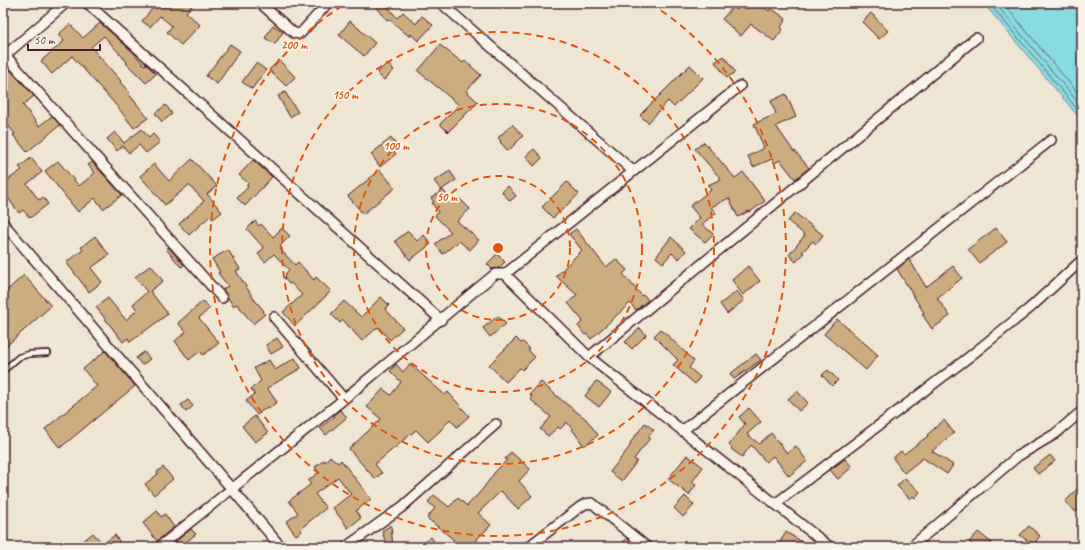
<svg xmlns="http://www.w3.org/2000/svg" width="1085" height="550" viewBox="0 0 1085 550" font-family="Caveat,sans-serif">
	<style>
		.water { fill: #89dae1; stroke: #708f98 }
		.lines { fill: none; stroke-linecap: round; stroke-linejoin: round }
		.shore { stroke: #636a74; stroke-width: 1 }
		.building { fill: #ccad80; stroke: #4a1f2b }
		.service-casing { stroke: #4a1f2b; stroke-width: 8 }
		.minor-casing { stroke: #4a1f2b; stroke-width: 12 }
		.service { stroke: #f7f3e8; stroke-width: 4.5 }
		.minor { stroke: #f7f3e8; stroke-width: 9 }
		.ring { fill: none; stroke: #e0560e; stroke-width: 2; stroke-dasharray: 7 5 }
		.centre { fill: #e0560e; stroke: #f7f3e8; stroke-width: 2 }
		.ring-label { font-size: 12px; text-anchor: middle; font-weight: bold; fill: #e0560e; stroke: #f7f3e8; stroke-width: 4; stroke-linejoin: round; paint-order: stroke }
	</style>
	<rect width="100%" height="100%" fill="#eee5d3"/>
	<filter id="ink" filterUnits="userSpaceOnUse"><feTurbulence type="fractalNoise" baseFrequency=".025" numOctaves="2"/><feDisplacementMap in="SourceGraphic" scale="8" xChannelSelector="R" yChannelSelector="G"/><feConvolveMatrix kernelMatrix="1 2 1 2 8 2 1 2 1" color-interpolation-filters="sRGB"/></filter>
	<g filter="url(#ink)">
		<path class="water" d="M984,3H1082V121L986,6Z"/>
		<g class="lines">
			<path class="shore" d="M989,3L1082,115
				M995,3L1082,107
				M1003,3L1082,98"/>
		</g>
		<path class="building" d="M157,3H195L186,12L200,25L181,45L167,32L172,26L160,16L150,27L142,21Z
			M373,3H385L397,18L403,12L416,24L422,16L433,25L418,41L411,34L410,37L389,19L387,20Z
			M743,3H759L769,11L771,8L786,19L781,27L783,29L774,41L751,24L741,36L722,19L733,7L737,10Z
			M871,13L888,31L879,39L862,22Z
			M350,21L375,43L364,56L339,35Z
			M100,23L133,52L144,65L146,64L156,74L146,83L126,63L127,62L104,36L91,47L121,81L120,82L129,92L128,93L148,118L134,128L115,104L72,56L52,74L41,61L64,41L58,35L70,24L83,38Z
			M273,25L283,32L275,44L265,38Z
			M230,44L240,51L217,84L206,76Z
			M440,45L463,63L465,61L481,75L466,91L478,102L448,132L440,124L459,105L418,71Z
			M724,56L735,72L727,78L715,62Z
			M279,60L295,77L286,86L269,70Z
			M256,63L266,70L252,89L242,82Z
			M387,63L394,70L384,80L377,73Z
			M690,65L703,78L674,107L668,101L648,123L640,115Z
			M7,67L34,96L23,105L39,126L52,116L60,125L27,152L13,135L15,134L3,119V70Z
			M285,92L298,112L290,117L278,96Z
			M786,94L796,117L776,126L794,152L795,151L809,168L795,179L780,160L775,163L772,159L753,167L748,156L764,148L754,124L776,114L771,101Z
			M166,105L172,114L162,122L155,113Z
			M512,124L523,136L508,151L500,142L501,141L498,138Z
			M142,129L149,138L153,134L160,142L146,153L139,145L129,153L123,146L117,151L107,139L115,132L124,143Z
			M391,138L397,146L392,149L396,154L380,167L371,154Z
			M704,142L735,178L743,172L765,201L750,212L749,211L738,217L729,198L711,207L716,213L702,224L713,234L705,242L689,229L700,218L690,206L711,190L708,185L721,179L695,149Z
			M534,149L542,158L534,166L526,156Z
			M31,158L42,172L27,184L39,200L43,197L48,204L30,218L23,210L19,213L3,191V171L9,179L22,170L19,167Z
			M192,159L217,186L207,194L222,212L213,219L210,216L189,235L179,224L204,201L189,185L165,205L140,176L154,164L169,181Z
			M253,160L272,177L245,206L237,198L248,187L246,185L248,183L239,175Z
			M58,161L79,186L95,173L88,165L92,162L122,195L103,209L95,198L78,212L45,171Z
			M380,170L395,188L363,214L348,196Z
			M450,171L456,180L441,190L434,181Z
			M567,182L579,194L553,218L542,207Z
			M508,186L516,196L510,201L502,192Z
			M443,190L453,204L459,198L470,209L457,221L479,240L470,250L459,241L443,254L435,244L451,232L435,216L438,212L432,203L434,202L431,198Z
			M795,213L823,235L816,244L813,241L802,252L804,253L796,262L789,255L805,235L788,221Z
			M255,221L259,226L261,224L273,237L282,228L290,236L280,246L282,248L280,249L295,265L298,262L314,280L316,277L331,291L295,326L283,312L302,295L291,283L289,284L284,278L286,275L285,274L289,270L274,254L265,262L258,254L264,248L247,229Z
			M996,228L1007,242L979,263L968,249Z
			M576,229L606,267L616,259L627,270L623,274L642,296L644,295L648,300L636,310L630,303L591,339L587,334L585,335L578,326L583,321L568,303L577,295L556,276L582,250L569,234Z
			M408,231L417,241L424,235L431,244L410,260L395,241Z
			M95,236L109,255L91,268L102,282L89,292L66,262L83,250L81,247Z
			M671,237L686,251L679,259L672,253L663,263L656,257Z
			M168,247L184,265L181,267L166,249Z
			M228,250L240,269L236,271L254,299L264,311L263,312L265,314L253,324L237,304L233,306L223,289L228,286L218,273L220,272L212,259Z
			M497,254L505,262L499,268L492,269L487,264Z
			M909,259L926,287L953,266L962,278L937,298L950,316L932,329L922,314L924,313L897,269Z
			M151,265L163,281L150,291L168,314L130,342L128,338L123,342L96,307L108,298L126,320L137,310L133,304L147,292L135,277Z
			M748,266L760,281L743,295L732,280Z
			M24,275L51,306L3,349V294Z
			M737,291L744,300L727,314L720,304Z
			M381,297L389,305L385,309L403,328L390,340L378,327L362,341L343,320L340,323L331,314L344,301L361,317Z
			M203,301L210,308L199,318L219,343L203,355L200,351L189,360L175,341L186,332L178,323Z
			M498,316L506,324L490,337L483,328Z
			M837,319L878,355L866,370L824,334Z
			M640,328L646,335L632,349L625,342Z
			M661,329L694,361L689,368L700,377L695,384L673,365L678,360L654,336Z
			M277,338L283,347L271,354L266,345Z
			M516,338L521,343L523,342L530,349L528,350L535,357L522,370L520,368L506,382L489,365Z
			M105,351L135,386L60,448L45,429L97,386L83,369Z
			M144,352L150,359L142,365L136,358Z
			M756,354L761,360L734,379L730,374Z
			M295,358L301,368L267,388L277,402L269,408L267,407L257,415L246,401L255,394L251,389L261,381L254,368L269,360L275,370Z
			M396,364L403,372L410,364L445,395L448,392L469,416L457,427L450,419L440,431L428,442L416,430L375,464L382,473L375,479L349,449L381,419L367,407L383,389L391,395L401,382L390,371Z
			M828,370L838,380L832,386L822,375Z
			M596,381L611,392L599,407L585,396Z
			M541,382L565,403L586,419L598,435L584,446L567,422L560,429L558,427L548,436L540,429L551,417L530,399L532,396L530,394Z
			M797,391L808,403L799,411L788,399Z
			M188,400L193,406L186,412L181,405Z
			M749,408L761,422L747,434L759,444L771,433L787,453L796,446L807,461L789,476L773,456L766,462L751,445L742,457L731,449L732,448L729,445L745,424L739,417Z
			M340,410L347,417L326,435L320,428L335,416L333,415Z
			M255,416L268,433L255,442L242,426Z
			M944,420L954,433L932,451L953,465L947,474L923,458L904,473L893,458L901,451L904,454L928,436L927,435Z
			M645,423L654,430L648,437L650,438L634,459L637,461L622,481L610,472L628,449L631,444L630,443Z
			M511,452L530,469L519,481L532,496L518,509L501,491L478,513L491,525L469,547H446L454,540L427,518L435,508L428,502L434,495L449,507L458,498L467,506L482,490L495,472L507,460L505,459Z
			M687,455L703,467L692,482L696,485L689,495L668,479Z
			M1050,455L1055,461L1038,474L1033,468Z
			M330,456L338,463L341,460L371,499L356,511L361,518L348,528L333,508L351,494L338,477L315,494L326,508L305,525L301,529L302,531L296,535L286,522L298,513L289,501L311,484L308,481L319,472L315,467L324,460L325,462Z
			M845,459L852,467L838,479L830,470Z
			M163,467L173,479L154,495L145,484L158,474L157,472Z
			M905,478L920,492L915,498L913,496L910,499L897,486Z
			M1078,488L1082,492V505L1076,512L1065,502Z
			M685,496L694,505L683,517L674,508Z
			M157,511L161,517L165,514L174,527L157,541L143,523Z
			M391,525L393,547H387L382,531Z
			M1029,526L1040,536L1034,544L1031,542L1030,543L1020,535Z
			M191,529L196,534L180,547H169Z
			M786,532L810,547H777Z
			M978,532L992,543L988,547H976L969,542Z
			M93,533L103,544L115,535L123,547H76Z
			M431,537L438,547H417Z
			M627,538L637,547H619Z"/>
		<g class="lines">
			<defs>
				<path id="service" d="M3,371L19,357L30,354L48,353"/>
				<path id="minor" d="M87,3L441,320
					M260,3L294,33L300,34L328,3
					M441,3L633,171
					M5,55L222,298
					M3,57L66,3
					M3,223L231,488L281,547
					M505,274L740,86
					M274,317L344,399
					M589,357L976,38
					M682,431L1051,140
					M775,504L969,357L1030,308L1082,260
					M159,547L344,399L495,274H505L589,357L830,547
					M346,547L402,507L496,424
					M528,547L580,507L585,504L592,503L647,547
					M911,547L1018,456L1055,434L1082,411"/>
			</defs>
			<use href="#service" class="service-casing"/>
			<use href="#minor" class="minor-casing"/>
			<use href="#service" class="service"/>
			<use href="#minor" class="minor"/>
		</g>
	</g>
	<g class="ring">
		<circle cx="498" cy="248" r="72"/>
		<circle cx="498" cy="248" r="144"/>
		<circle cx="498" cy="248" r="216"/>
		<path d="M651 4A288 288 0 1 1 345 4"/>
	</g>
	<circle cx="498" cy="248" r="6" class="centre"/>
	<g class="ring-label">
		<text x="294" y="49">200 m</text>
		<text x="345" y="99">150 m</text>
		<text x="396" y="150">100 m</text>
		<text x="447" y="201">50 m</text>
	</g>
	<rect width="1085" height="550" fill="none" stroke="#f7f3e8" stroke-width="16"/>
	<rect x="8" y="8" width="1069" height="534" fill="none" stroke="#4a1f2b" stroke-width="1.5" filter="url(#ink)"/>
	<path d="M28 44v6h72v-6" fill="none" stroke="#4a1f2b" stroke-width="2"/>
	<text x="34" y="44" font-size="12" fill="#4a1f2b" stroke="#f7f3e8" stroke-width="3" paint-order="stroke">50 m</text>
</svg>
